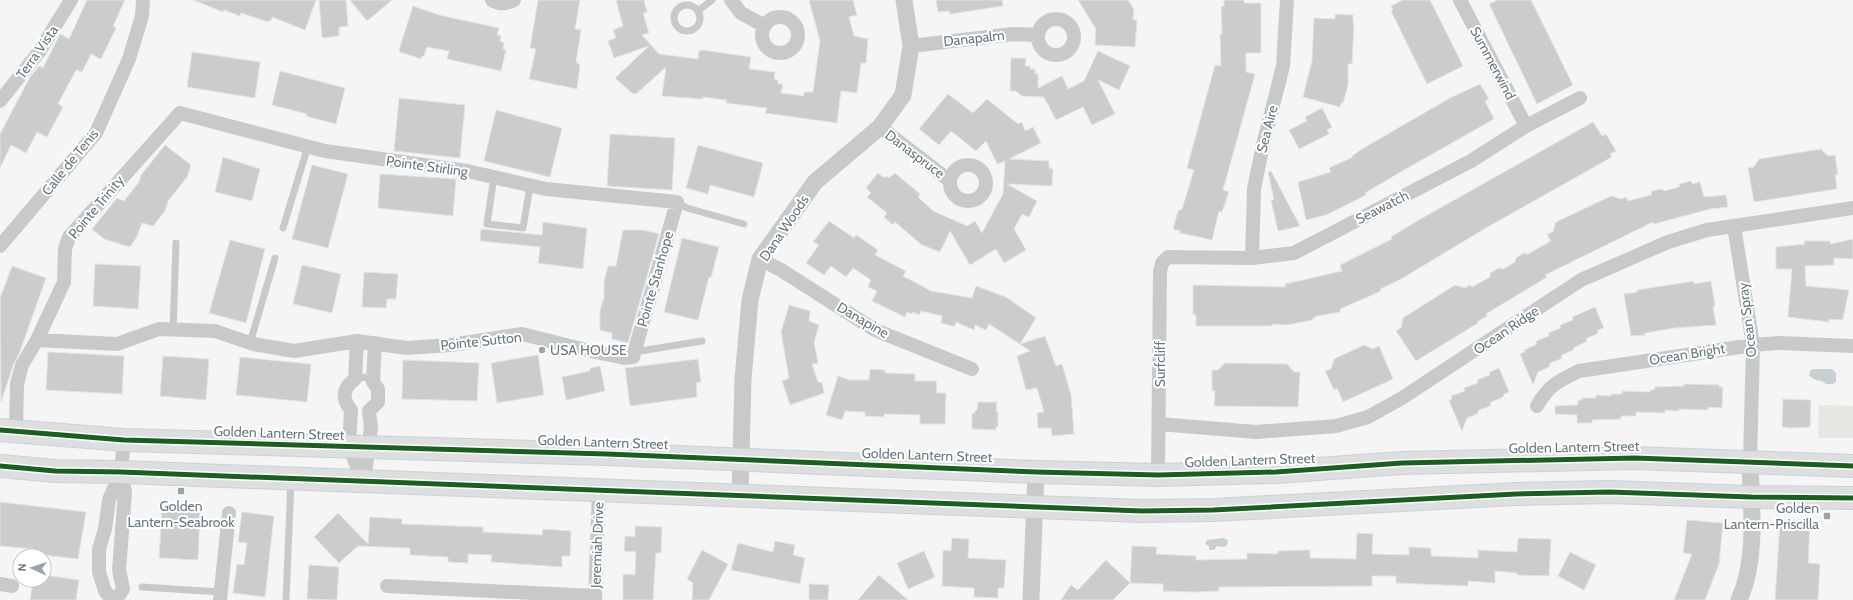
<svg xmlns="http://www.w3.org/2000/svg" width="1853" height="600" viewBox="0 0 1853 600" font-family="Cabin,sans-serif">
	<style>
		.green { fill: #e4e7e2 }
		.water { fill: #c8d1d2 }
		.building { fill: #cbcccd; stroke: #e4e4e4 }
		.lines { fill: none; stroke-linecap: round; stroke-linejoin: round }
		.primary-casing { stroke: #d0d1d2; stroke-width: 24 }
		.service { stroke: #c8caca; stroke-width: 7 }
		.minor { stroke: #c8caca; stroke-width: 14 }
		.tertiary { stroke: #c8caca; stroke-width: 17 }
		.primary { stroke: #dddedf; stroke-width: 22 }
		.cycleway-casing { stroke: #fff; stroke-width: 8 }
		.cycleway { stroke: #1b5e20; stroke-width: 5 }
		.poi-dot { fill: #9aa4aa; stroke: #fff; stroke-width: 1.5 }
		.labels { text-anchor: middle; stroke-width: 4; stroke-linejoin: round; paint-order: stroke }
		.street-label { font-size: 14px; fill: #697981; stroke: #fff }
		.poi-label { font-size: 14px; fill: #697981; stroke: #fff; text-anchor: start }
	</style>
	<rect width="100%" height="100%" fill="#f5f5f5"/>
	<path class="green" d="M1819,405L1853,406V438H1818Z"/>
	<path class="water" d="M1813,369H1832L1836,373V382L1833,384H1826L1822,381L1816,380L1809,376L1810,371Z
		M1223,538L1228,540L1227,545L1224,547L1217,546L1214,550H1209V546L1205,544L1207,540Z"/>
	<path class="building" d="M87,0H125L113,26L116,28L101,59L91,54L82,72L76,70L58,104L63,107L47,137L37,132L26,153L11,145L0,168V134L30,77L39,66L43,68L60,34L69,39Z
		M193,0H316L305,30L272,17L271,21L269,20L268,22L241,13L240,16L224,10L223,12Z
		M319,0H346L348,26L339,27V36L322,38Z
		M350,0H392L367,21Z
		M538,0H580L575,29L581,30L576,62L580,65L577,89L529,79L536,49L530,48Z
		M616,0H644L647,12L643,13L649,33L642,35L659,54L698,59L699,51L702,50L751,57L749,69L775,72L774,79L778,80V84H783L781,93L804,96V92H813L820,41L809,0H853L857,15L849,17L854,36L868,39L866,63H861L857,93L841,91L837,123L765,113L767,108L726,103L727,100L703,97V99L662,96L666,67L636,94L634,93L633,94L615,78L649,46L614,58L608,41L616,38L613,30L623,26Z
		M936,0H1002L1003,6L950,14L949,11L938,12Z
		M1078,0H1128L1134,9L1133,20H1137L1135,47L1095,45L1096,29Z
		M1224,0H1244V3H1261V53H1246V72L1255,74L1223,190L1229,192L1222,212L1219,211L1212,240L1180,233L1181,231L1173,229L1178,211L1182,209L1194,170L1187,168L1215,65L1221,66L1220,34H1222V31L1221,6H1224Z
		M1403,0H1430L1463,66L1427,84L1391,11L1393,10L1391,6Z
		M1498,0H1531L1573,85L1537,104L1489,4Z
		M413,6L439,15L499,28L497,35L501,36L500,41L504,43L503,49L506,50L501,71L447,59L449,51L427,47L424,56H422L421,59L400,52L399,50Z
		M1335,14L1353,15V23H1354L1352,64H1348V85L1343,103H1341L1340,107L1303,97L1312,61L1314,18L1335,19Z
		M1098,51L1130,66L1119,90L1098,80L1115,114L1092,125L1083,107L1056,120L1044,97L1022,96L1016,91H1010L1011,58H1026L1025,66H1030V69H1035V74H1038V88L1062,76L1068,89L1084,81Z
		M192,52L260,62L255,98L187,87Z
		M280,71L345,88L336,124L306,116L307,114L272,105Z
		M1480,84L1489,99L1485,101L1494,119L1397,174L1365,193L1366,195L1326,215L1306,220L1298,182L1331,172L1329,168L1353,157L1352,156L1362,149L1450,98Z
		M948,94L973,113L987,99L1018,124L1022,122L1025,131L1033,127L1041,143L1009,159L1049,161V168L1053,169L1052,186L1007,184L1037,201L1029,217L1022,214L1014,229L1026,250L1004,263L996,249L970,265L950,231L940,252L922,245L895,222L893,225L884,217L887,213L867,197L871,193L866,188L878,173L884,178L886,176L889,178L895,173L920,194L918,197L933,211L967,226L975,221L982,233L1003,194L1005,161L997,164L986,141L976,151L951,131L939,145L919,129Z
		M399,98L465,105L460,158L394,151Z
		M1322,108L1332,127L1327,130L1329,134L1299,149L1289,130L1307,121L1305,117Z
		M496,110L562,128L550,177L484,161Z
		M1593,122L1602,136L1606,134L1616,151L1610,154L1612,157L1484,229L1401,279L1380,289L1381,291L1340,309V312L1317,316L1313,318V320L1286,325L1272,324V326H1196V315H1193V285L1286,287L1285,284L1342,271L1340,265L1392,239L1391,237L1417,221Z
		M610,134L675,138L672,190L607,186Z
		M165,145L191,165L187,177L168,201L165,211L153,226L142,223L136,238L130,247L104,239L92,229L117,198L124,201L139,182L141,175Z
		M698,145L763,163L754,197L710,185L708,194L686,188Z
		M1821,149L1828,156L1835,155L1838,174L1835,175L1837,189L1754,202L1748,168L1754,167L1759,159Z
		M223,157L260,169L252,201L215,192Z
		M312,165L348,174L328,248L292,239Z
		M1271,171L1300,226L1278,231L1271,200H1274L1268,172Z
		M380,174L456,179L453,216L378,208Z
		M1690,181L1693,184L1700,182L1704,197L1726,195L1728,207L1710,209L1654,224L1653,222L1545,275L1547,277L1486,314L1487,316L1477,322L1478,323L1416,361L1396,331L1401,328L1403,318L1455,285L1465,288L1470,285L1472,287L1490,277V273L1499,268L1503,269L1515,262L1516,258L1524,253L1528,254L1551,241L1547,234L1553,232L1556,222L1611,196L1621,199L1626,197L1628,201L1651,195L1652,191L1662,189L1665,191L1679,187L1680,184Z
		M829,221L854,238L856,235L878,250L875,255L906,271L903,276L931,291L972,298L976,286L1006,297L1036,318L1020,344L989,324L986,330L975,325L974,330L956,322L955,326H953L941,323L942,316L921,311L919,315L913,312L911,314L907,312L905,317L872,301L877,291L868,287L871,280L853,268L846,277L831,266L824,275L806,263L819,245L813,242Z
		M543,222L587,228L583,269L538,263L540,247L480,241L481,229L542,235Z
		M623,230H643L659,234L628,343L612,339V333L600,330V310L604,298V282L608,266H616Z
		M682,238L719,247L711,278L709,277L698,320L664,312Z
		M1853,239V259L1834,258V265L1805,266L1806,286L1849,290L1843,319L1841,320L1829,319V322L1788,317L1792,269H1776V247L1805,244L1804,241H1830L1831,244Z
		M230,240L265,249L246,323L209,313Z
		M95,264L141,266L138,309L93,306Z
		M302,265L341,274L332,313L293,304Z
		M12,266L46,278L19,354L14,363L1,402L0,298Z
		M364,272L398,274L396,299H387L386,308L362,307Z
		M1694,281V284L1711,281L1715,306H1713L1716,325L1674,328L1645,333V335L1631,336L1624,294L1637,292V290Z
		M789,305L810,311L809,321L819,325L814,342L818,363L812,364L818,382L822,383L824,393L790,405L782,381L789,378L781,332Z
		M1595,307L1604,328L1598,330L1597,334L1587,338L1586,342L1575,347L1573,350L1562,355L1561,359L1550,363L1549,367L1538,372L1533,385L1520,354L1525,352L1524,350L1537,344L1536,341L1549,336L1548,333L1561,328L1560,325L1573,320L1572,317Z
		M1045,336L1056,366L1062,364L1071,395L1074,434L1052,436L1051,428H1038L1037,413L1044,412L1037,388L1026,390L1022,375L1017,356L1030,351L1020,344Z
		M1364,345L1373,349L1379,346L1393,379L1343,402L1337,388L1334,390L1325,371L1331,369L1334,359Z
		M48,352L124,356L122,394L46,390Z
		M538,355L544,395L497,403L491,363Z
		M163,356L209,359L206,400L160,396Z
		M240,357L311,364L307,402L236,395Z
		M698,359L701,382L696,383L697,397L630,406L625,368Z
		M403,360L479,363L477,401L402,399Z
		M1225,363L1287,364L1294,372H1300L1298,407L1214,406L1215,391H1212V370H1218Z
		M600,366L605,391L566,400L562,377L590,371V368Z
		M1499,368L1509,392L1504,394L1503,397L1491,402L1490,406L1479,410L1477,414L1467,418L1462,431L1449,401L1452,399L1451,396L1465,391L1464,388L1478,383L1477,380L1490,375L1489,372Z
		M870,369L885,370V373L915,374V381H936L937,393H946L945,424H920V415L884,414V417L865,416V412L845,411L842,420L826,415L838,376L850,380H869Z
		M1684,384L1719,385V387H1723L1722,408L1708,407V410L1679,409V411L1665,410V413L1636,412V416H1621V419L1592,420V423H1577V415L1555,414V406L1578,405V400H1582V398H1596V395L1611,396V394H1622V391L1650,392V390H1654L1655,387L1684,386Z
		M1783,399L1811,400L1810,427L1791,428L1782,427Z
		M978,402H997L996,412H998V427H996V430L972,429V413H975V410H977Z
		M0,502L86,512L78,559L34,554V549L0,546Z
		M162,510L200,512L198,560L159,558Z
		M242,512L274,516L265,597L233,593L237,564L244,565L247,543L238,542Z
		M338,513L368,544L370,517L402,519V524L483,527V532L542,535L543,529L571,531L570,556H562V567L491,562L492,555L468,554V563L448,562V557L410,555V548L358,546L339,563L314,537Z
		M1687,520L1723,523L1719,564L1705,600H1674L1692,554L1683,553Z
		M1780,522L1810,524L1808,563L1820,564L1818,600H1775Z
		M635,526L662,527L661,553H656L653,600H623V574L635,575L636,552L624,551L625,536L635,537Z
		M1357,533L1373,534L1372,554L1409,555V547L1431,548V556L1478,558V550L1517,552L1518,538L1551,539L1549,576L1517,575V573L1495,571V583L1468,581V586L1396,583V576H1372V586L1219,587V591L1195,592L1163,591V584L1130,583L1132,546L1157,547L1156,554L1196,556V560L1247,559V553L1278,554V551L1310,550V558L1356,559Z
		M952,538L969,539L968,558L1006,560L1004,588H998V598L974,597V588L942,586L943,550L951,551Z
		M775,541L795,545L793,555L805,558L800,584L731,570L738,543L773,552Z
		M702,550L728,564L709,600H692L693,583L687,579Z
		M924,551L935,577L908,589L897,563Z
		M1570,552L1596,565L1584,590L1558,576Z
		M1106,560L1130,583L1113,600H1061L1071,585L1078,590Z
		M309,565L339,567L337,600L307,599Z
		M44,575L79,580L76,600H30L33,580H44Z
		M879,575L908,600H858Z
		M809,584L829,585L828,600H809Z"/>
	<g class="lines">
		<defs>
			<path id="primary" d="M0,430L124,440L607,454L1036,472L1158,475L1276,472L1402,463L1635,458L1853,466
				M0,466L55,471L121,472L1142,511L1213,510L1516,494L1610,492L1751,497L1853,498"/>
		</defs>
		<use href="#primary" class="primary-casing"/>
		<path class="service" d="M674 18a13 13 0 1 1 26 0a13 13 0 1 1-26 0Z
			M698,11L712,0
			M494,177L487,224L523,228L530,186
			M677,202L687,208L744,224
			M283,228L308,146
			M173,330L176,243
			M250,343L275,258
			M634,352L702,341
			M355,379L364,377L373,382
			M142,587L221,592
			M286,600L291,481"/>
		<path class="minor" d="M492,0C500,5 506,4 514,0
			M731,0L741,13L765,26
			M1460,0L1526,126
			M762 35a18 18 0 1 1 36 0a18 18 0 1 1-36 0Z
			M1038 37a18 18 0 1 1 36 0a18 18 0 1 1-36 0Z
			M911,46L1013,34L1038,35
			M0,101L39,52L71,0
			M880,127L950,181
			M950 183a18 18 0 1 1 36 0a18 18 0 1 1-36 0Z
			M1734,226L1753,345L1750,462
			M0,246L96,133L129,59L142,16L143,0
			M1252,258L1254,189L1263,145L1283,66L1287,0
			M760,259L781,270L875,330L972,369
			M357,341L355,379C343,388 341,398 351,410L349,448L364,482
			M1537,406C1548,386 1558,381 1579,371L1753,345L1779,343L1853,346
			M1159,424L1256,432L1336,426L1368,417L1402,398L1581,280L1668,242L1707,230L1853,208
			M16,432L17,384L22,365L37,340L64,282L65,249L69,237L180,113L325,151L467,171L546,189L677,202L633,357L624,358L582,349L522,334L451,345L407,348L357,341L294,351L253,344L215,331L159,329L117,344L37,340
			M1158,475L1160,272L1162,263L1168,257L1252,258L1294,253L1471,161L1526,126L1580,98
			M364,482L371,427L369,411L378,402V389L373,382L375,343
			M0,584L12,586
			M387,586L595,596
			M113,600L105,591L99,572V549L105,529L109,500L121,472L124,440
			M116,600L123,589L119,570L125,492L121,472
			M220,600L229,513
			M595,600L599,490"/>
		<path class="tertiary" d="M740,495L743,379L750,300L760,259L815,182L880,127L903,95L911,46L904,0
			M1031,600L1036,472
			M1739,600C1758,558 1751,507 1750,462"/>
		<use href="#primary" class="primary"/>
		<defs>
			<path id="cycleway" d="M0,430L124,440L607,454L1036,472L1158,475L1276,472L1402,463L1635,458L1853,466
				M0,466L55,471L121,472L1142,511L1213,510L1516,494L1610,492L1751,497L1853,498"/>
		</defs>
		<use href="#cycleway" class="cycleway-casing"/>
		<use href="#cycleway" class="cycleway"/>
	</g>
	<g class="poi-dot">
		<circle cx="542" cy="350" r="4"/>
		<rect x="177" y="487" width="8" height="8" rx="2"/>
		<rect x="1823" y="512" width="8" height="8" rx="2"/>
	</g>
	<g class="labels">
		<g class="street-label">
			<text transform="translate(974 38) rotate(-6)" y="5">Danapalm</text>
			<text transform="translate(37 52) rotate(-55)" y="5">Terra Vista</text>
			<text transform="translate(1493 63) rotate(62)" y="5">Summerwind</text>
			<text transform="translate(1267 129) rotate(-76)" y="5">Sea Aire</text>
			<text transform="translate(915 154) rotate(37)" y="5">Danaspruce</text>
			<text transform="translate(70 162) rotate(-51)" y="5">Calle de Tenis</text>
			<text transform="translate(427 166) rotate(8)" y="5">Pointe Stirling</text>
			<text transform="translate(96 207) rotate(-50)" y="5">Pointe Trinity</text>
			<text transform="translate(1382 207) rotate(-27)" y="5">Seawatch</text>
			<text transform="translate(784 228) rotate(-56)" y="5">Dana Woods</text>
			<text transform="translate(655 279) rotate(-74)" y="5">Pointe Stanhope</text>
			<text transform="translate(863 320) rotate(30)" y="5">Danapine</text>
			<text transform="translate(1747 320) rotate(-97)" y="5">Ocean Spray</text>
			<text transform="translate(1506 330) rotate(-34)" y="5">Ocean Ridge</text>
			<text transform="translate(481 341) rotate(-6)" y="5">Pointe Sutton</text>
			<text transform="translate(1687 354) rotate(-9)" y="5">Ocean Bright</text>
			<text transform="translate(1160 364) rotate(-90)" y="5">Surfcliff</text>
			<text transform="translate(279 433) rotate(2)" y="5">Golden Lantern Street</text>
			<text transform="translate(603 442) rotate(2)" y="5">Golden Lantern Street</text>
			<text transform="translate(1574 447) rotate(-1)" y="5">Golden Lantern Street</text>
			<text transform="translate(927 455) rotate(2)" y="5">Golden Lantern Street</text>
			<text transform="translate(1250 460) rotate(-2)" y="5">Golden Lantern Street</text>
			<text transform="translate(597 545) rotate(-88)" y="5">Jeremiah Drive</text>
		</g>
		<g class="poi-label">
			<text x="550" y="355">USA HOUSE</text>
			<text x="181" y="511" text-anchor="middle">Golden<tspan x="181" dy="16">Lantern-Seabrook</tspan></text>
			<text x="1819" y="513" text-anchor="end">Golden<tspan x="1819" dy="16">Lantern-Priscilla</tspan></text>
		</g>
	</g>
	<g transform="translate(32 568) rotate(273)"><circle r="19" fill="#ffffff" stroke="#c3c9cd"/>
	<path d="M0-3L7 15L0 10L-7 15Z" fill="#9aa4aa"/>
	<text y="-6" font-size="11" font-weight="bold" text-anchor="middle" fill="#697981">N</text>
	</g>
</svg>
